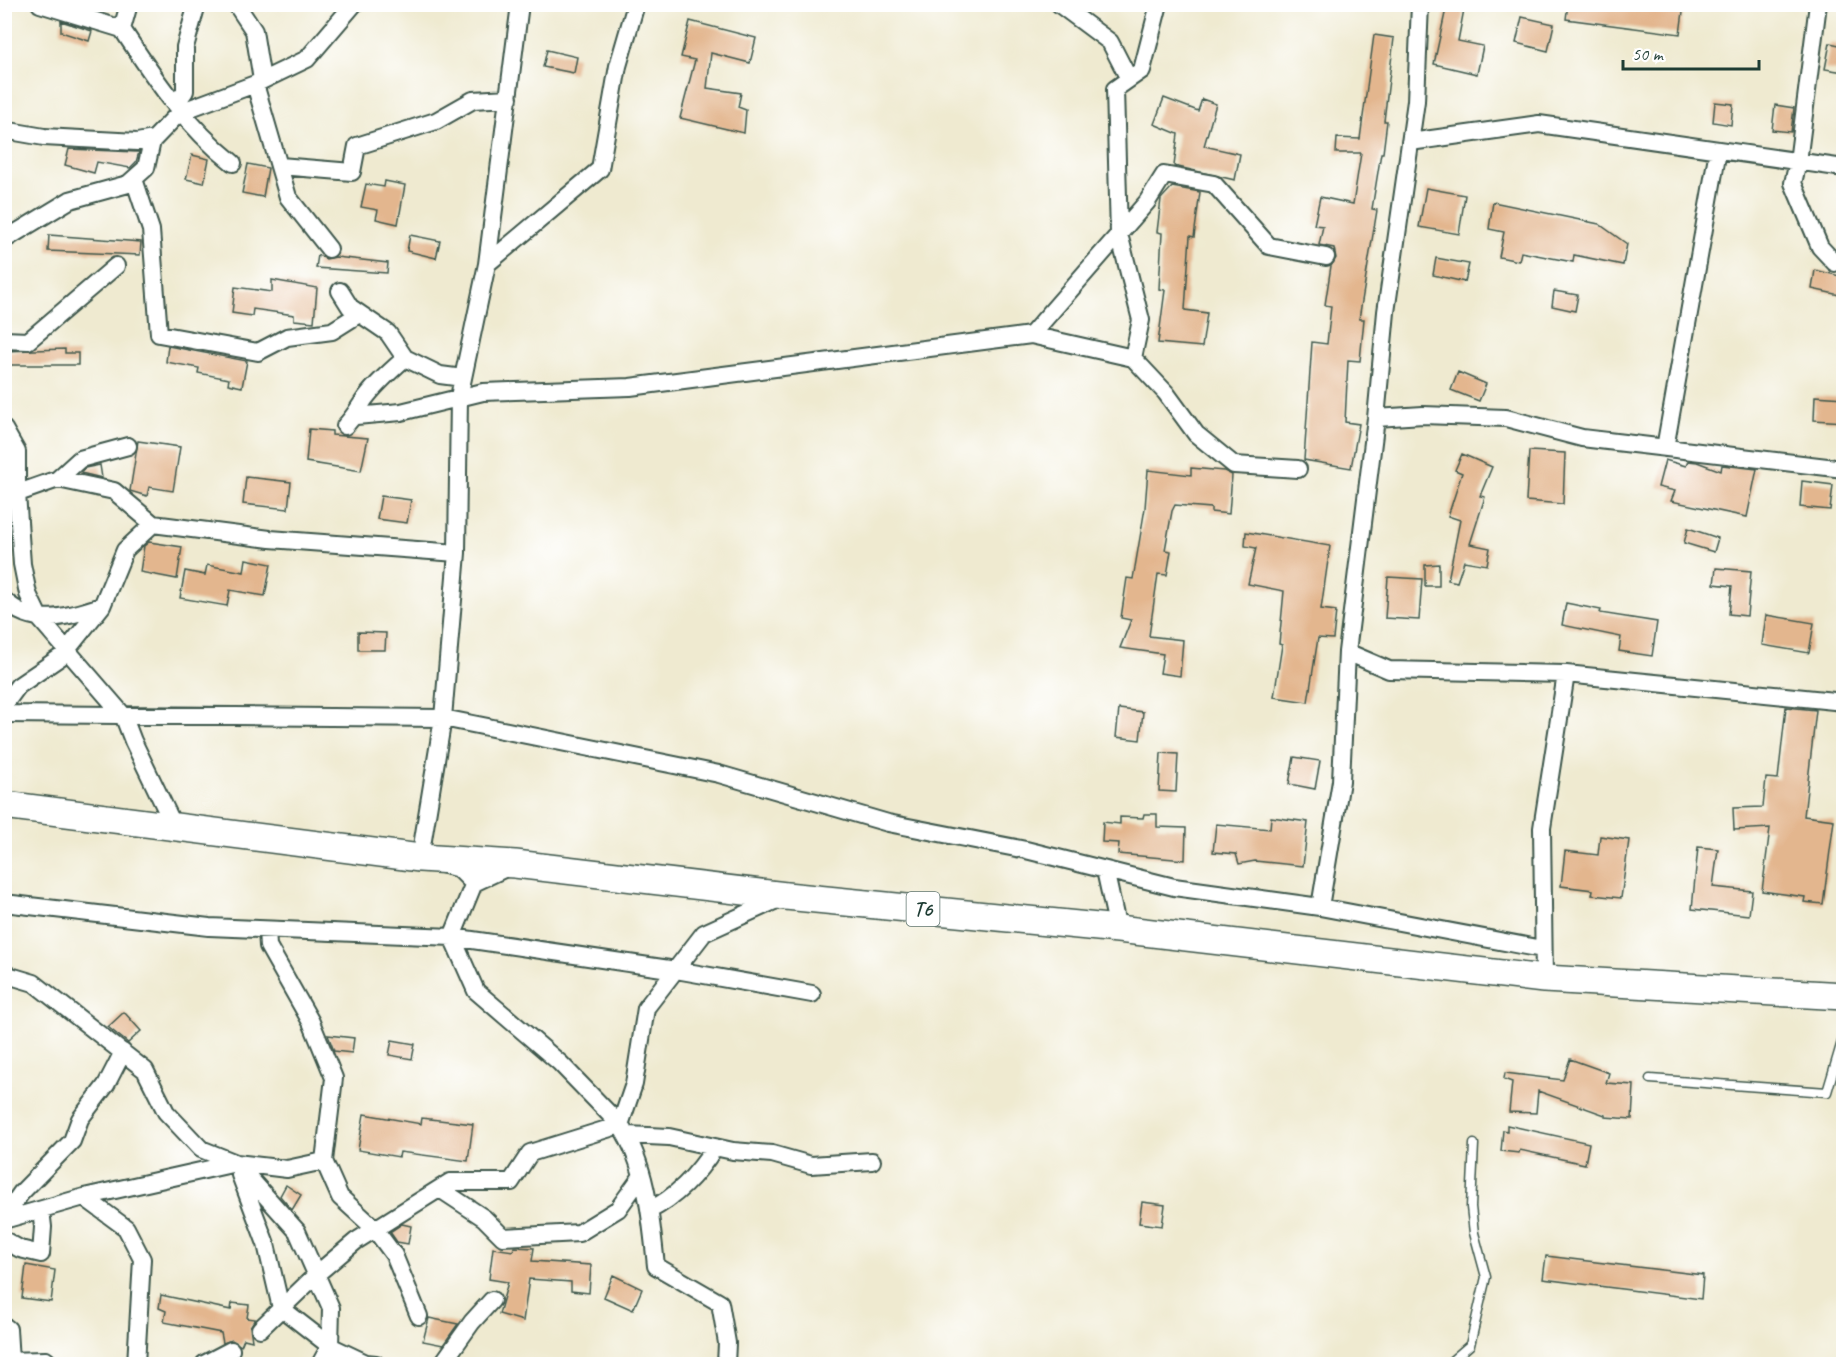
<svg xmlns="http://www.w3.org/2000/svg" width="1848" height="1369" viewBox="0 0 1848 1369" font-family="Caveat,sans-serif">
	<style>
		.building { fill: #e3b68e }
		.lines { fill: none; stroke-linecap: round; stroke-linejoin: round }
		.service-casing { stroke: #3e574b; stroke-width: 11 }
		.minor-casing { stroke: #3e574b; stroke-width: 20 }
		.trunk-casing { stroke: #3e574b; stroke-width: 30 }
		.service { stroke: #fff; stroke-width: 8 }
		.minor { stroke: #fff; stroke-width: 16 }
		.trunk { stroke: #fff; stroke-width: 27 }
		.labels { text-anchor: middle; stroke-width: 4.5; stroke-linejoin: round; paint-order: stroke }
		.shield { fill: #fff; stroke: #627771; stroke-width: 1.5 }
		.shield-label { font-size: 20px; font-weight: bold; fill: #1f3d34 }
	</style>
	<rect width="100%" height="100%" fill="#fff"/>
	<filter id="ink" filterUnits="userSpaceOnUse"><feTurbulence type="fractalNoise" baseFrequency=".0167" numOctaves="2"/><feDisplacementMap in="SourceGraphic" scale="12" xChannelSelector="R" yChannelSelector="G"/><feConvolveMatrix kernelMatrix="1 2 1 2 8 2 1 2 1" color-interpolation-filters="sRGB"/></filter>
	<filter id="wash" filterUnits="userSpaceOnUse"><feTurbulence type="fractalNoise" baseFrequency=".008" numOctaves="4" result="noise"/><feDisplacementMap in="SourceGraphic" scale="24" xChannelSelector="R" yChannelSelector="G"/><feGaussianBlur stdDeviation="1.35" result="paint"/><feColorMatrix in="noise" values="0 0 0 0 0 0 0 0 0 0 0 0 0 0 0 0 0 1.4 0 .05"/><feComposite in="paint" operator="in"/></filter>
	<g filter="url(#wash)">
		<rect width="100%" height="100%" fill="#efead0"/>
		<g id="blocks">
			<path class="building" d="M1447,4H1465L1458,41L1483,46L1477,74L1434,64Z
				M1568,4L1663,7V4H1684L1680,34L1566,19Z
				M1522,17L1554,24L1548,51L1516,43Z
				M61,21L92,31L89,41L61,32Z
				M690,21L756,38L750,63L711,53L707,88L741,93L738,107L746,110L744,133L680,118L695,60L681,57Z
				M1374,35L1394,38L1384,121H1387L1383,153H1381L1372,209L1377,210L1359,319H1364L1360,361L1348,360L1345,422L1359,424L1351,468L1304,460L1312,342L1327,344L1331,306L1325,305L1331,266L1336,258L1334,248L1319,245L1323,226L1314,225L1320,197L1353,204L1361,153H1336L1337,138L1360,139Z
				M1830,43L1844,46V72L1825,69Z
				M547,50L577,57L574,73L543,67Z
				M1164,98L1198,111L1202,99L1216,104L1204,146L1240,154L1235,180L1174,166L1178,134L1154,124Z
				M1715,102L1733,104L1731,125L1713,122Z
				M1775,105L1794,108L1791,132L1772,130Z
				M69,149L136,152H139L136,162L130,168L97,162L94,173L65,165Z
				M192,155L209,159L204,183L186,179Z
				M248,164L268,168L263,197L242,193Z
				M385,181L405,185L398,224L376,219L378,210L361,207L366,184L384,187Z
				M1172,187L1200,192L1194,237L1190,236L1185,310L1207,313L1202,347L1158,343L1165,290L1159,289L1162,233L1157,232L1161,199Z
				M1426,188L1465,195L1459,234L1419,227Z
				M1493,202L1599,224L1627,244L1623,265L1574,255L1573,262L1521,252L1519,261L1499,257L1504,232L1489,229Z
				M49,235L141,242L140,255L48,251Z
				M410,235L440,241L436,258L407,251Z
				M318,255L326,259L336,257L388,263L387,273L316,268Z
				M1436,258L1469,264L1465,282L1433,275Z
				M1815,270L1844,277V296L1812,289Z
				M272,280L317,288L314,322L294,320V315L253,309L252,316L232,313L235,287L272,292Z
				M1554,291L1578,295L1575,311L1552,306Z
				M168,346L247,361L242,387L228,384L229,379L198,373L199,368L166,362Z
				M65,349V353H78V365H4V351Z
				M1458,372L1486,384L1479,401L1451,390Z
				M1815,396L1844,398V422L1814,420Z
				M309,429L332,431V435L368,438L361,471L306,462Z
				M138,441L180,447L173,491L149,487L147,496L130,491Z
				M1529,451L1565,453L1563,504L1526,501Z
				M1462,454L1492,467L1480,496L1485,497L1470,544L1490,548L1487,565L1464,561L1457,582L1448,580L1460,520L1448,516L1462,473L1455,470Z
				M1665,460L1686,466L1688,461L1697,462L1721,471L1722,465L1757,469L1747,517L1671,501L1675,491L1658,487Z
				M100,465L102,478L81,473L85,468Z
				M1191,468L1224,471L1232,475L1229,514L1211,512V508L1175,505L1172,511L1165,550L1171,551L1167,575L1158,574L1149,636L1183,640L1180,676L1160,673L1163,654L1120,648L1131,620L1121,618L1127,578L1133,579L1145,508L1148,470L1191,475Z
				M246,477L291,482L288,509L243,504Z
				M1802,481L1833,485L1830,510L1800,507Z
				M381,496L411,500L407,523L377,519Z
				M1688,528L1718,538L1714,552L1684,543Z
				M1246,532L1330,546L1321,609L1336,611L1333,639L1318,638L1308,702L1274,697L1282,645L1279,644L1284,591L1248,584L1256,548L1245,546Z
				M149,542L182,547L177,579L140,572L144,546Z
				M246,559L271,564L265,596L230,590L227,606L180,598L185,571L205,575L207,565L244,572Z
				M1439,564V586H1425V565Z
				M1716,568L1751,571L1747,616L1729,614L1732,586L1714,584Z
				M1388,577L1422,579L1419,620L1385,618Z
				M1566,603L1601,610L1600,613L1657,622L1652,656L1619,651L1621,637L1562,625Z
				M1766,615L1814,623L1809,653L1762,645Z
				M358,632L386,633L385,650H358Z
				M1786,707L1816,710L1804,816L1834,820L1823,904L1804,902L1805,897L1762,891L1770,828L1734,830L1733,808L1763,807L1766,778L1778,779Z
				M1119,709L1143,712L1140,740L1116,737Z
				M1161,753L1178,754L1176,792L1159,791Z
				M1294,757L1320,761L1315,789L1289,784Z
				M1144,814H1157V827L1186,828L1185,860L1118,854L1119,843L1102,842L1103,822L1120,824V817L1143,818Z
				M1271,817L1308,822L1303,866L1255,861L1239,864L1236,854L1213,852L1216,824L1270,829Z
				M1600,836L1629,840L1621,898L1592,895L1593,890L1561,886L1565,851L1598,855Z
				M1698,847L1718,849L1713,887L1752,891L1749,915L1692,909Z
				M124,1012L141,1031L128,1043L108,1027Z
				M328,1035L354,1038L352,1053L334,1051Z
				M392,1040L415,1044L412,1059L389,1055Z
				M1570,1059L1609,1073L1606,1083L1634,1085L1632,1119L1605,1117V1115L1538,1091L1536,1113L1509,1112L1512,1082L1504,1079L1505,1073L1563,1080Z
				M364,1114L421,1124L422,1118L473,1124L468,1161L400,1152L399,1157L358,1150Z
				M1507,1125L1589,1143L1585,1164L1520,1150L1519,1153L1501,1151L1503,1130L1507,1131Z
				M286,1185L301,1195L292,1210L280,1196Z
				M1142,1202L1165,1205L1162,1226L1139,1223Z
				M402,1224L411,1226L408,1244L397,1242L390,1232Z
				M514,1247L534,1248L532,1261L591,1265L589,1293L571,1291V1282L529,1279L523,1321L499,1314L508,1282L489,1279L493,1248L513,1251Z
				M1546,1256L1703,1275L1701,1299L1543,1279Z
				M26,1265L55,1270L51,1302L22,1298Z
				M613,1275L642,1289L633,1310L604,1297Z
				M161,1295L231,1310L232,1303L249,1305L247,1318L255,1319L250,1327L252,1341L244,1339L241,1346L232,1340L223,1343L221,1333L164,1322L166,1311L159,1308Z
				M429,1318L458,1324L443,1345L423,1341Z"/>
		</g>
	</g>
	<g filter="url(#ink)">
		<use href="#blocks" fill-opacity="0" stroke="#3e574b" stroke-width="1.5"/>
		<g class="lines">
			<defs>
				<path id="service" d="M1650,1079L1827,1092L1844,1035
					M1448,1364L1470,1345L1486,1277L1474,1233L1471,1207L1474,1144"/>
				<path id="minor" d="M40,4L122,29L129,4
					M236,4L254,31L262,80
					M1059,4L1110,42L1129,79
					M1420,4L1416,101L1386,312L1376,418L1347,652L1389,670L1566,674L1542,828L1544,979
					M1818,4L1798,162L1793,183L1820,247L1835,263
					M122,29C154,78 186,126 233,163
					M255,84L288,197L329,249
					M175,105L185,91V47L197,4
					M4,130L44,137L137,142L154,139L180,112L255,84L307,59L354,4
					M1410,142L1539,124L1844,168
					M280,166L352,172L357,146L436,121L473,100L509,98
					M134,179L151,230L159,334L258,352L287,337L332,331L359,314
					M4,240L70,200L128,184L146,168L152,141
					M487,264L600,169L618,66L636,4
					M340,291L350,307L388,333L405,358L440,375L463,378
					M1031,335L1133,358L1166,393L1196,434L1234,465L1298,469
					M4,340L28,341L116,266
					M1133,358L1141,320L1119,234L1115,89L1142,70L1159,4
					M356,416L401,412L483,392L630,387L1031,335L1147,202L1164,175L1214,184L1269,246L1326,257
					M1376,418L1423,415L1506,418L1582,438L1844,469
					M345,426C353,418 356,412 362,403C373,386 390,372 405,358
					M4,429L17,452V493L22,564L28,594L40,619L123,715L133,741L173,824
					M1665,448L1718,150
					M58,479L80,459L128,446
					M4,498L58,479L114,491L153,524
					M4,600C33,628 69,617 101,606
					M1566,674L1844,702
					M4,705L18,686L62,656L102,606L125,550L153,524L270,539L457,553
					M4,714L443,718L719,774L888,823L1026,850L1174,887L1320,907L1542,949
					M508,867L474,883L452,937L476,991L560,1063L620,1125C647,1166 651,1218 656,1266L720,1303L727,1343L726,1364
					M1105,870L1118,929
					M474,884L459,869L420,858L443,718L457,553L459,397L487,264L520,4
					M4,903L209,927L452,937L676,970L812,994
					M1320,907L1341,781L1347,652
					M267,930L268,946L311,1022L334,1078L324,1161L340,1197L374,1228L394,1255L419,1316
					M4,974L34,983L145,1070L166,1112L201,1149L236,1163L297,1231L331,1308L330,1346L320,1364
					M620,1125L634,1084L646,1008L704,933L781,898
					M627,1135L669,1137L733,1151L772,1154L811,1165L872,1161
					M240,1175L266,1244L281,1308L330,1346L366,1363L376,1364
					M440,1189L484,1218L503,1237L579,1233L618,1209L641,1177
					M84,1197L126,1228L142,1259L136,1364
					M650,1210C678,1196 698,1174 715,1147
					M4,1217L21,1193L72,1141L80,1119L106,1085L123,1052
					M4,1220L84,1197L236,1163L287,1169L324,1161
					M4,1240L20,1249L41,1254L43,1227L41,1210
					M4,1326L8,1329L10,1361
					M260,1329L318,1273L356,1241L450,1182H511L530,1153L620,1125
					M4,1361L46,1360L50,1364
					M204,1364L231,1350
					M442,1364L472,1322L492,1300"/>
				<path id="trunk" d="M4,805L420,858L515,864L786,896L1118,929L1544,979L1844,996"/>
			</defs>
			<use href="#service" class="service-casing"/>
			<use href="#minor" class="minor-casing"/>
			<use href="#trunk" class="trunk-casing"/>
			<use href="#service" class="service"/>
			<use href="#minor" class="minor"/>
			<use href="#trunk" class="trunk"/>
		</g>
	</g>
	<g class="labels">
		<rect class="shield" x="906.5" y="892" width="33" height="34" rx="4.5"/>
		<g class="shield-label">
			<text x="923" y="916">T6</text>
		</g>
	</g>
	<rect width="1848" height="1369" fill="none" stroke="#fff" stroke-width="24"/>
	<path d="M1623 60v9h136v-9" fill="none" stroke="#1f3d34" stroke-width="3"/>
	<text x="1632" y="60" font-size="18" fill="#1f3d34" stroke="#ffffff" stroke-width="4.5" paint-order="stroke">50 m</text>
</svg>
